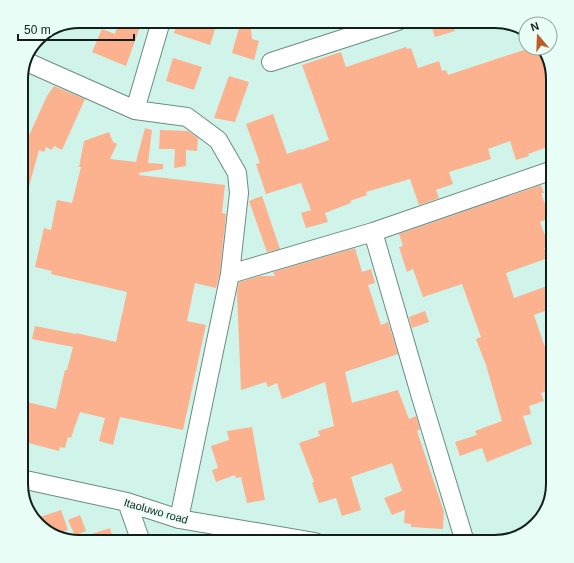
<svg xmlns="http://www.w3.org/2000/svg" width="574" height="563" viewBox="0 0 574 563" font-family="Arial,sans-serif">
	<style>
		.building { fill: #fcb18f }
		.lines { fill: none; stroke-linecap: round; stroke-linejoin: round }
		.minor-casing { stroke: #6b8c83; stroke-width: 20 }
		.minor { stroke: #fff; stroke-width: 18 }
		.labels { text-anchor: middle; stroke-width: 4; stroke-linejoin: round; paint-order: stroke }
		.street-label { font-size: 11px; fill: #121f1b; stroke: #e8fef7 }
		.rim { fill: none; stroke: #121f1b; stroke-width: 2 }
	</style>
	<rect width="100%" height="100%" fill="#d0f4ea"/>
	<path class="building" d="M119,21H142L126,66L92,52L102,29L115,34Z
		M178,21H210L217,23L210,45L174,33Z
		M241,21H250L252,39L259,41L254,60L232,53Z
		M442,21H451L455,31L435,37L431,25Z
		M406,47L407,49L411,48L418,68L439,61L442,71L446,70L448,75L530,48H541L553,78V145L528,154L529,156L516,160L510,141L488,149L491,159L449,172L453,184L436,190L439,198L419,205L410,179L366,192L367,195L350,201L351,203L325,213L328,222L306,228L301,213L311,210L301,183L266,194L256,164L260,163L246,124L273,114L287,154L301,149V150L329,140L302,65L341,52L346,67Z
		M173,58L202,67L194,90L166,81Z
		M229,76L249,82L235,122L214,118Z
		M54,86L85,99L62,150L54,146L52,150L46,147L44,152L39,150L25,201H21V153L47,96Z
		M145,128L152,130L148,163L163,164V169L139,173V175L225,185L222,213L226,214L220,272L216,288L195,283L187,321L206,325L183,430L120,417L113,445L99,441L105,418L80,412L71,438L68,437L65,448L60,447L59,451L21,441V422L27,402L56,409L65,370H67L73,347L32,339L35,326L76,334V333L116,342L127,292L51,274L52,271L35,267L44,228L51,230L57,200L72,203L81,167H79L84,141L109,132L113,142L117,144L110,159L136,162Z
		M160,130L188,131L198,138L197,151L186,150V166L174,168L175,149H159Z
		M541,185L544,193H542V196L550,218L540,222L549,246L544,248L548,258L506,273L514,298L547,286L553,304V308L534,315L550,362L553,361V389L541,393L544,401L529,406L531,414L523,416L532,444L487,462L482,448L460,456L455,442L477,435L475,431L502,421L486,365L476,339L481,337L462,284L423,297L413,269L407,272L399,247L403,246L399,234Z
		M262,196L280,249L267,252L249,201Z
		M355,248L362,272L371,269L375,283L368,285L381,325L388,322L398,354L345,372L352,403L398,390L409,419L416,416L420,429L417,431L444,512L443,529L411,527V524L404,523L405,510L392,515L384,498L402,491L392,463L351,477L361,510L342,516L336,498L319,503L312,483L314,482L299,443L320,436L318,431L334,426L325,382L282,399L277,383L268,387L266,382L241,390L237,293L239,282L260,276H275L273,272Z
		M425,311L429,322L412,328L409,317Z
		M252,427L265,500L247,503L241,477L236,478L235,475L216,482L212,470L218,468L211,446L229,440L227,431Z
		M61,510L68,530L53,535L35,523L34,519Z
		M80,515L86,531L75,536L68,520Z
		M110,528L114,542L74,541L73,540Z"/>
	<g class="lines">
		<defs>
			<path id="minor" d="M27,62L135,110L187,117L218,140L237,173L239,193L230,274L179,519
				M271,62L398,21
				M135,110L161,21
				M373,232L421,397L465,542
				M230,274L373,232L553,170
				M21,479L127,502L179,519L315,542
				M127,502L141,542"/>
		</defs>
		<use href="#minor" class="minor-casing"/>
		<use href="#minor" class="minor"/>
	</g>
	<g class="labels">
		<g class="street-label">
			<text transform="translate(156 511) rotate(16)" y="4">Itaoluwo road</text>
		</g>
	</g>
	<path d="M0 0H574V563H0ZM79 28H495A51 51 0 0 1 546 79V484A51 51 0 0 1 495 535H79A51 51 0 0 1 28 484V79A51 51 0 0 1 79 28Z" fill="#e8fef7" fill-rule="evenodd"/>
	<path class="rim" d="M79 28H495A51 51 0 0 1 546 79V484A51 51 0 0 1 495 535H79A51 51 0 0 1 28 484V79A51 51 0 0 1 79 28Z"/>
	<g transform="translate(538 36) rotate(341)"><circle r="19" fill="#e8fef7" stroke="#92a59f"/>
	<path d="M0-3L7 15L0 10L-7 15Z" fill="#c05b28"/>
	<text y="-6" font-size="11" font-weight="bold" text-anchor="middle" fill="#121f1b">N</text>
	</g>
	<path d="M18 34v6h116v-6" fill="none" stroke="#121f1b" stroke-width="2"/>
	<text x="24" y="34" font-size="12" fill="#121f1b" stroke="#e8fef7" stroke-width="3" paint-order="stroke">50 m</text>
</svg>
